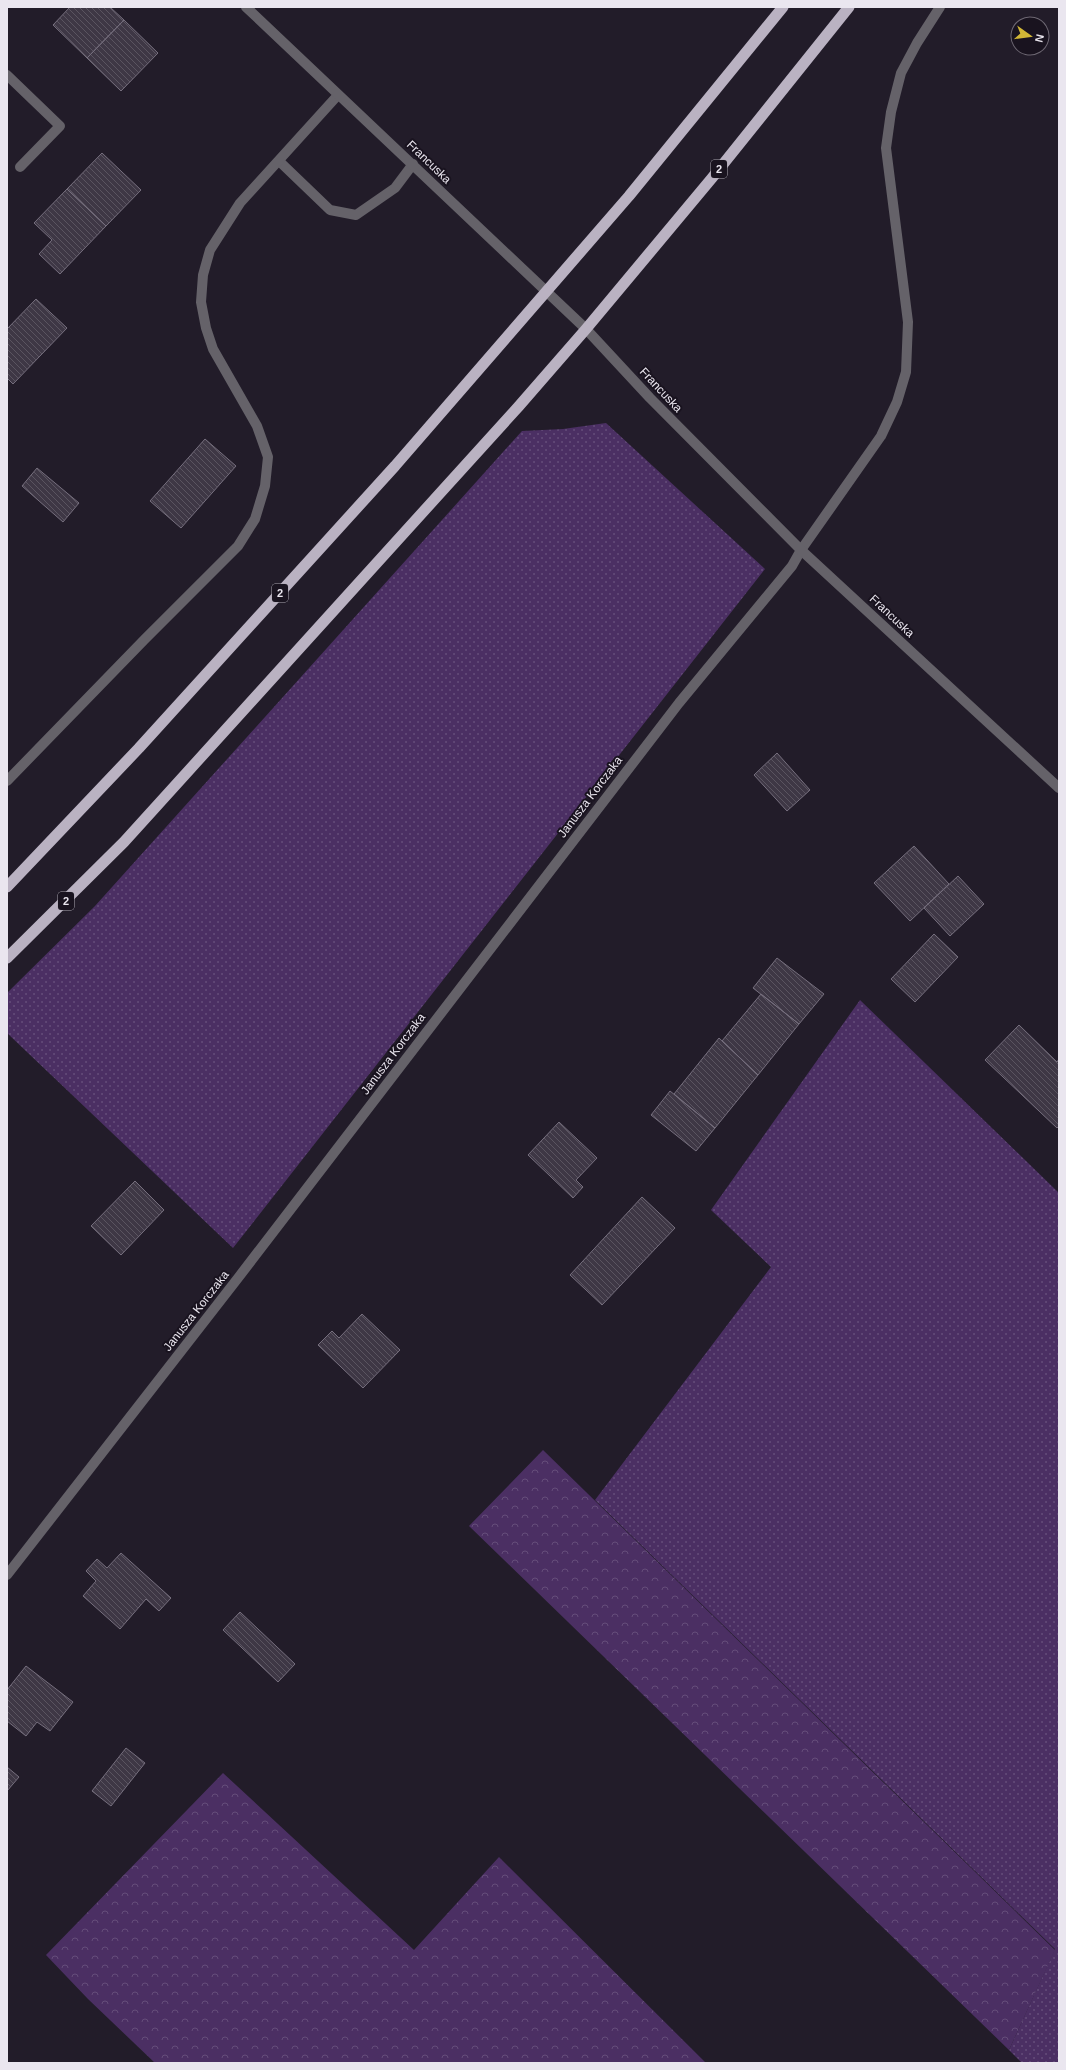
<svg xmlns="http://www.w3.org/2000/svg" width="1066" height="2070" viewBox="0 0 1066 2070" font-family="Helvetica,sans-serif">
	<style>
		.grass { fill: url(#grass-dots) }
		.forest { fill: url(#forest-crowns) }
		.building { fill: url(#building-back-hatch); stroke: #766f7e }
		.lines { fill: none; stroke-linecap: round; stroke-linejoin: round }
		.service { stroke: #656269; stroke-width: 10 }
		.minor { stroke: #656269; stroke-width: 10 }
		.tertiary { stroke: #656269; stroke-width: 10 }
		.trunk { stroke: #bab2c2; stroke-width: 11 }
		.labels { text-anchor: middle; stroke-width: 4; stroke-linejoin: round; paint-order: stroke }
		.shield { fill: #19131f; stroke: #aba7b1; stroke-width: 1 }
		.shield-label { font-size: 11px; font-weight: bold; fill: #eae6ef }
		.street-label { font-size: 12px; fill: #eae6ef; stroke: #19131f }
	</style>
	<defs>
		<pattern id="grass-dots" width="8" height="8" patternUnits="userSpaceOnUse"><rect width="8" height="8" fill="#4b2f63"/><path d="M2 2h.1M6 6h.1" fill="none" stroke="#654d7a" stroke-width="1.8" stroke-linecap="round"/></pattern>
		<pattern id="forest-crowns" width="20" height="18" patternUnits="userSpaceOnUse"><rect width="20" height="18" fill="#4b2f63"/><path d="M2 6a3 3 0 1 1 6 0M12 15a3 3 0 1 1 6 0" fill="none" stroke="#654d7a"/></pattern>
		<pattern id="building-back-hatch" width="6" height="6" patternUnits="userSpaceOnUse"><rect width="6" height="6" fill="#3e3745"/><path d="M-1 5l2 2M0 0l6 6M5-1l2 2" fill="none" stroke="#5a5460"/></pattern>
	</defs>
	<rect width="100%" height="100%" fill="#221c29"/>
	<path class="grass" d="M606,423L765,569L233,1248L7,1033V993L95,906L522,431L563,429Z
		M860,1000L1059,1193V2063H1022L1009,2050L1055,1949L595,1500L771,1267L711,1210Z"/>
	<path class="forest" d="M543,1450L1055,1950L1009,2050L469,1526Z
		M223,1773L414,1950L499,1857L706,2063H155L88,1999L46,1955Z"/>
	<path class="building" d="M70,7H110L124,20L87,58L53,25Z
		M124,20L158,53L121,91L87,58Z
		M102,153L141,190L106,226L67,189Z
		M67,189L106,226L60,274L39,254L52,240L34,223Z
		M36,299L67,328L13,384L7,378V329Z
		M205,439L236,466L181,528L150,501Z
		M37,468L79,503L63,522L22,486Z
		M777,753L810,790L787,811L754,775Z
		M914,846L949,884L910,921L874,883Z
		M958,876L984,904L950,936L924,908Z
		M934,934L958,957L915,1002L891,979Z
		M777,958L824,994L799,1024L753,988Z
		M761,994L799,1024L758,1075L722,1041Z
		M1019,1025L1057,1062L1059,1059V1126L1057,1128L985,1060Z
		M719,1038L758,1075L715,1128L674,1094Z
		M670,1091L715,1128L696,1151L651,1115Z
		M559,1122L597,1158L576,1180L583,1187L573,1198L528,1155Z
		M135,1181L164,1210L121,1255L91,1226Z
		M642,1197L675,1228L602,1305L570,1275Z
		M362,1314L400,1350L363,1388L318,1345L332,1331L339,1338Z
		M121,1553L171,1598L159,1611L146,1599L120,1629L83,1596L96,1581L86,1571L97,1559L107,1568Z
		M240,1612L295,1664L278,1682L223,1630Z
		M26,1666L73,1702L50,1731L37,1722L26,1736L7,1721V1690Z
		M126,1748L145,1763L111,1806L92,1791Z
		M7,1767L19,1777L7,1791Z"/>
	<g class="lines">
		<path class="service" d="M279,161L330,210L356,215L395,188L413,164
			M801,550L881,436L897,402L906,372L908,322L886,148L891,112L901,73L917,43L940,7"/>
		<path class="minor" d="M7,75L60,126L20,167
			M7,781L144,640L238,546L255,519L265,486L268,457L257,426L213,349L206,328L201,302L203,275L210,250L240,203L338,95
			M7,1575L238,1278L679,703L792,566L801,550"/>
		<path class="tertiary" d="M246,7L586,329L650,398L801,550L1059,788"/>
		<path class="trunk" d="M7,887L139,748L395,466L629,196L783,7
			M7,958L124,842L519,406L586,329L712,178L849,7"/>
	</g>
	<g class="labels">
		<g class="shield">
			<rect x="711" y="160" width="16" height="18" rx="3"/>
			<rect x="272" y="584" width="16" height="18" rx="3"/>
			<rect x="58" y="892" width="16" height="18" rx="3"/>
		</g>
		<g class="shield-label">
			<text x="719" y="173">2</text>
			<text x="280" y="597">2</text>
			<text x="66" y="905">2</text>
		</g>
		<g class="street-label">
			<text transform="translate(429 162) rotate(44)" y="4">Francuska</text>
			<text transform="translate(661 390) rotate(47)" y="4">Francuska</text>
			<text transform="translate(892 616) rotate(43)" y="4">Francuska</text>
			<text transform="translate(590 797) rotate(-53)" y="4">Janusza Korczaka</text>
			<text transform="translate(393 1054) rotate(-53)" y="4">Janusza Korczaka</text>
			<text transform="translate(196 1311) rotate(-52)" y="4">Janusza Korczaka</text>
		</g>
	</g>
	<rect width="1066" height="2070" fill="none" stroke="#eae6ef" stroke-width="16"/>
	<g transform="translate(1030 36) rotate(104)"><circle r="19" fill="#19131f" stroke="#6d6772"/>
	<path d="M0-3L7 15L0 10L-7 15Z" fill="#d2b736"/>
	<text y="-6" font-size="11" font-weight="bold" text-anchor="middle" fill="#eae6ef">N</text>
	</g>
</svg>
